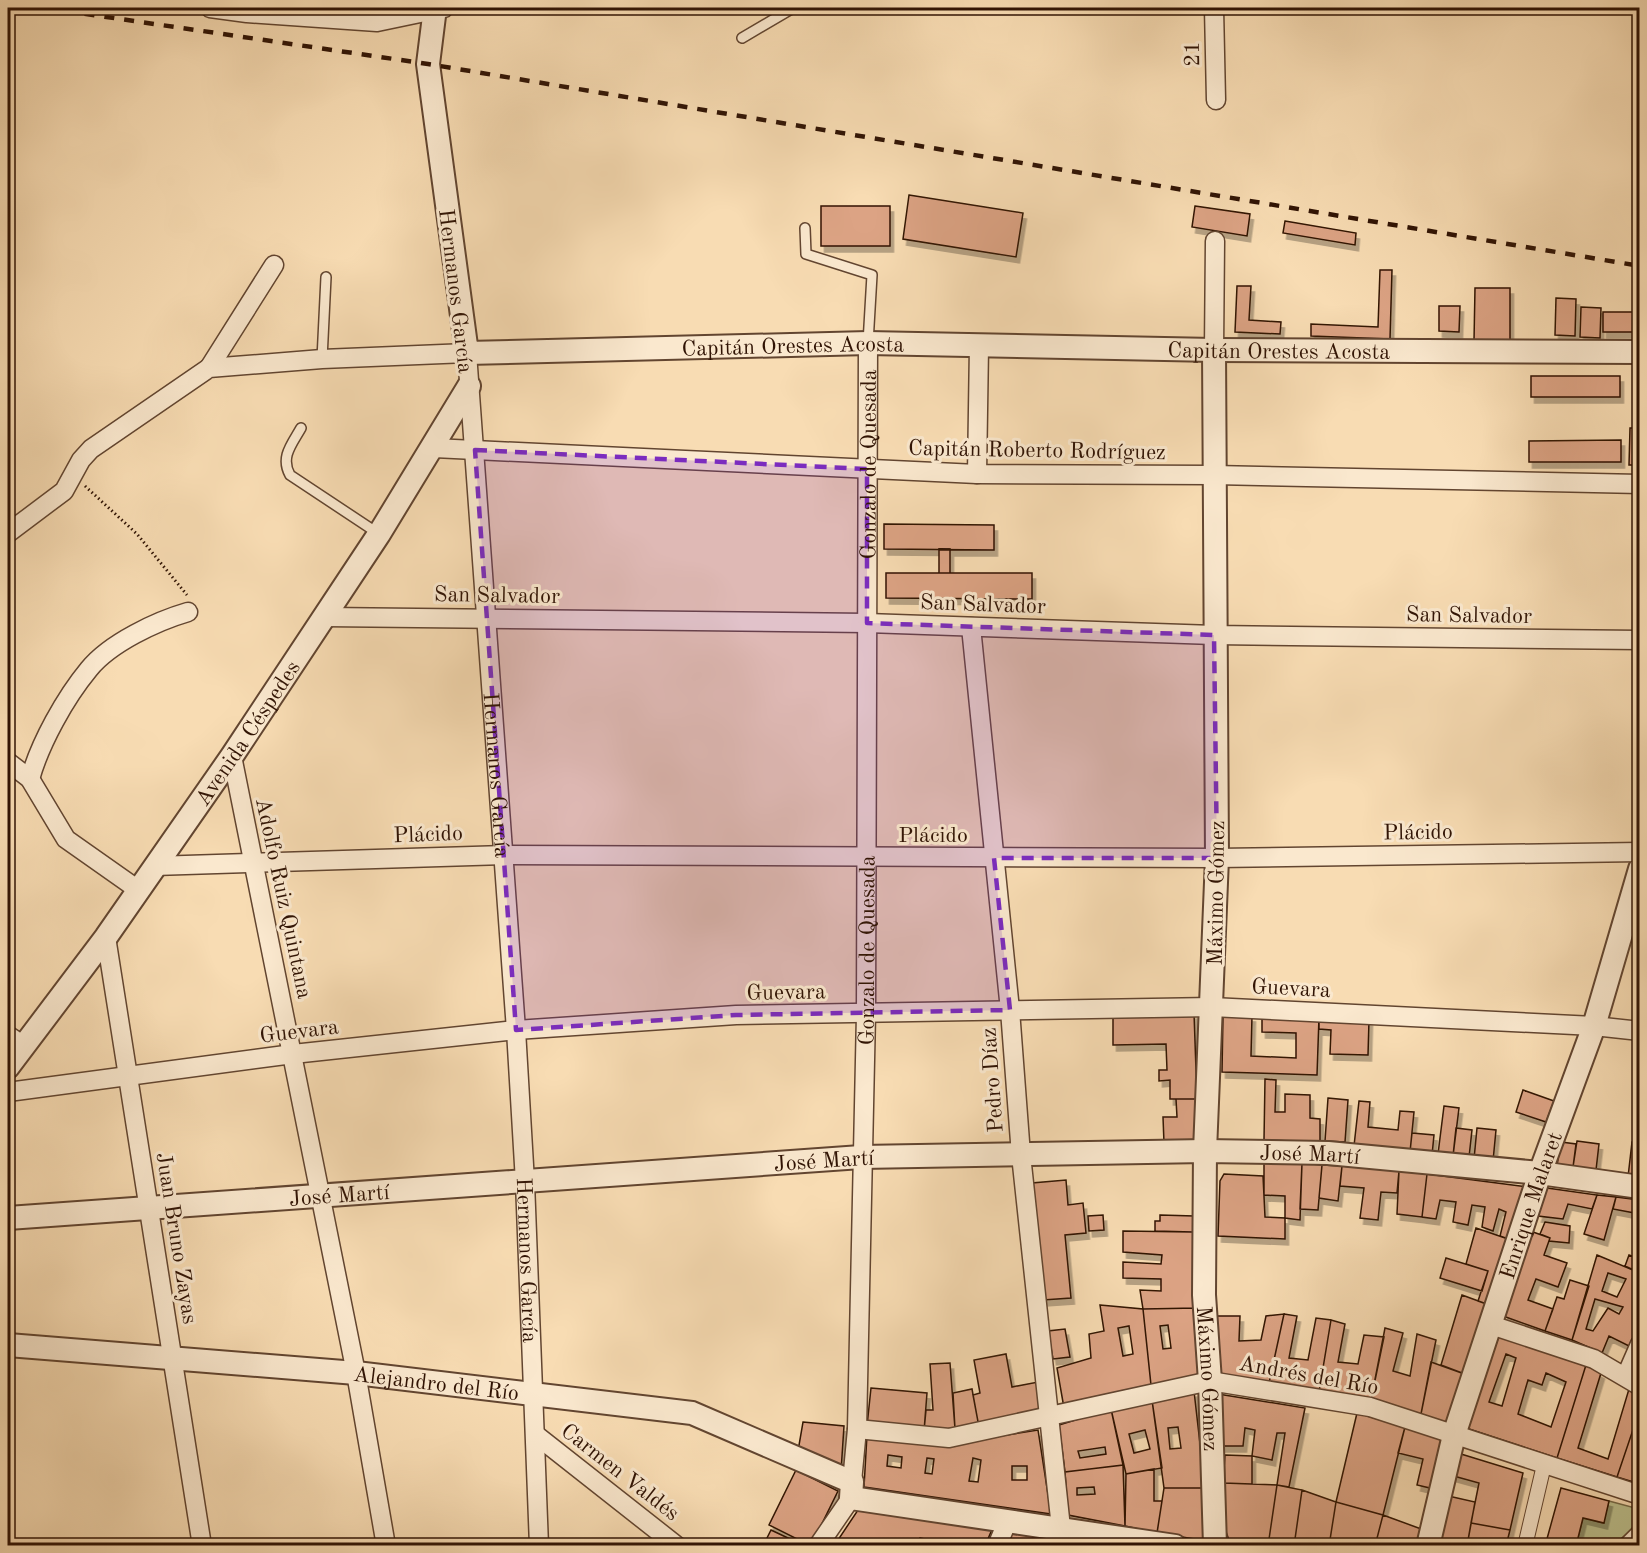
<svg xmlns="http://www.w3.org/2000/svg" width="1647" height="1553" viewBox="0 0 1647 1553" font-family="'Old Standard TT',serif">
	<style>
		.green { fill: #bcc08d; stroke: #766a48; stroke-width: 1.5 }
		.building { fill: #dca384; stroke: #301304; stroke-width: 1.5; fill-rule: evenodd; filter: url(#shadow) }
		.lines { fill: none; stroke-linecap: round; stroke-linejoin: round }
		.service-casing { stroke: #624530; stroke-width: 12 }
		.pedestrian-casing { stroke: #624530; stroke-width: 16 }
		.minor-casing { stroke: #624530; stroke-width: 21 }
		.tertiary-casing { stroke: #624530; stroke-width: 26 }
		.path { stroke: #301304; stroke-width: 3; stroke-dasharray: 1.5 3; stroke-linecap: butt }
		.service { stroke: #fae8ce; stroke-width: 9 }
		.pedestrian { stroke: #fae8ce; stroke-width: 14 }
		.minor { stroke: #fae8ce; stroke-width: 18 }
		.tertiary { stroke: #fae8ce; stroke-width: 22 }
		.rail { stroke: #301304; stroke-width: 4.5; stroke-dasharray: 10 10; stroke-linecap: butt }
		.marked { fill: #7b2cbf; fill-opacity: 0.2; stroke: #7b2cbf; stroke-width: 4.5; stroke-dasharray: 12 8; stroke-linejoin: round }
		.labels { text-anchor: middle; stroke-width: 6; stroke-linejoin: round; paint-order: stroke }
		.street-label { font-size: 22px; fill: #301304; stroke: #fae8ce }
	</style>
	<defs>
		<filter id="shadow"><feDropShadow dx="3.5" dy="6" stdDeviation="0" flood-color="#0004"/></filter>
	</defs>
	<rect width="100%" height="100%" fill="#f8dcb3"/>
	<filter id="stains"><feTurbulence type="fractalNoise" baseFrequency=".00333" numOctaves="4"/><feColorMatrix values="0 0 0 0 .2 0 0 0 0 .09 0 0 0 0 .02 0 0 0 .5 -.17"/></filter>
	<radialGradient id="worn" r=".72"><stop offset=".6" stop-color="#630" stop-opacity="0"/><stop offset="1" stop-color="#630" stop-opacity=".3"/></radialGradient>
	<path class="green" d="M1609,1501L1639,1509V1523L1614,1545L1576,1546L1583,1518L1603,1523Z"/>
	<path class="building" d="M909,195L1023,213L1016,257L903,239Z
		M821,206H890V246H821Z
		M1195,206L1250,214L1247,236L1192,227Z
		M1285,221L1356,233L1355,245L1283,233Z
		M1380,270H1392L1390,339L1311,336V324L1378,327Z
		M1237,286H1251L1249,320L1281,322L1280,334L1235,332Z
		M1475,288H1510V341H1474Z
		M1556,298L1576,299L1575,336L1555,335Z
		M1439,306H1460L1459,332L1439,331Z
		M1581,307L1601,308L1600,338L1580,337Z
		M1603,312H1640V332H1603Z
		M1531,376H1620V397H1531Z
		M1630,428H1640V465H1629Z
		M1621,440V462H1529V441Z
		M884,524L994,525V550L884,549Z
		M939,549H950V573H939Z
		M886,573H1032V599L886,598Z
		M1194,1013L1197,1099H1170V1080L1159,1081V1070H1167L1166,1044L1113,1045V1014Z
		M1223,1015L1252,1016L1251,1056L1296,1058V1033L1262,1032V1015L1319,1017L1317,1075L1222,1072Z
		M1319,1017L1369,1020L1368,1055L1330,1054L1331,1030L1319,1029Z
		M1265,1079L1276,1080L1275,1112H1285V1094L1310,1095V1118L1320,1119V1142L1264,1140Z
		M1523,1090L1554,1101L1546,1122L1516,1112Z
		M1328,1098L1348,1100L1345,1142L1325,1141Z
		M1176,1099H1197L1198,1142L1164,1143L1163,1117H1177Z
		M1359,1101L1370,1102L1368,1127L1398,1130L1400,1111L1414,1112L1410,1152L1354,1146Z
		M1444,1106L1459,1108L1453,1156L1438,1154Z
		M1456,1128L1472,1130L1469,1157L1453,1156Z
		M1477,1128L1496,1130L1493,1161L1474,1159Z
		M1412,1133L1434,1135L1432,1155L1410,1152Z
		M1577,1141L1599,1144L1596,1170L1573,1167Z
		M1561,1142L1576,1144L1573,1167L1557,1165Z
		M1632,1142L1640,1143V1178L1628,1177Z
		M1264,1163H1302L1300,1220L1285,1218V1196L1264,1195Z
		M1302,1163L1322,1165L1318,1210L1300,1209Z
		M1322,1165L1342,1166L1338,1201L1319,1198Z
		M1342,1166L1399,1171L1397,1193L1381,1192L1378,1220L1360,1218L1364,1188L1340,1186Z
		M1399,1171L1427,1174L1422,1217L1397,1214Z
		M1224,1174L1263,1176L1265,1217L1285,1218V1239L1218,1236L1220,1181Z
		M1427,1174L1528,1187L1511,1240L1500,1236L1506,1212L1499,1209L1493,1231L1482,1227L1485,1207L1472,1205L1468,1225L1453,1222L1456,1202L1440,1200L1436,1219L1422,1217Z
		M1066,1180L1068,1205L1083,1203L1086,1233L1065,1235L1071,1298L1043,1300L1032,1183Z
		M1547,1188L1597,1195L1592,1209L1568,1204L1563,1219L1538,1216Z
		M1597,1195L1616,1197L1604,1240L1584,1234Z
		M1616,1197L1640,1200V1214L1613,1209Z
		M1103,1215L1104,1230L1089,1231L1088,1216Z
		M1160,1215L1194,1216L1193,1232L1155,1231V1221H1160Z
		M1545,1222L1570,1226L1569,1243L1549,1241L1550,1238L1540,1234Z
		M1476,1228L1511,1240L1492,1306L1478,1301L1488,1271L1466,1264Z
		M1123,1231L1193,1232L1197,1308L1143,1309L1140,1290L1161,1291V1279L1123,1278V1262L1161,1264L1162,1255L1123,1252Z
		M1533,1232L1550,1238L1544,1255L1567,1263L1558,1287L1536,1279L1528,1300L1553,1309L1545,1331L1503,1316Z
		M1597,1255L1640,1273V1322L1629,1346L1609,1336L1602,1353L1572,1340ZM1608,1273L1626,1279L1617,1297L1602,1291ZM1595,1299L1623,1307L1619,1314L1608,1308L1593,1331L1586,1329Z
		M1629,1255L1640,1259V1273L1625,1266Z
		M1446,1258L1488,1271L1482,1291L1440,1278Z
		M1570,1280L1589,1286L1572,1340L1545,1331L1557,1297L1564,1299Z
		M1462,1295L1492,1306L1470,1376L1441,1365Z
		M1100,1305L1143,1309L1151,1385L1064,1408L1057,1368L1091,1358L1089,1334L1104,1331ZM1129,1326L1133,1354L1123,1356L1118,1328Z
		M1197,1308L1203,1367L1195,1377L1151,1385L1143,1309ZM1168,1325L1171,1348L1163,1349L1160,1326Z
		M1284,1314L1269,1383L1217,1374L1215,1316H1240L1239,1341L1261,1340L1266,1316Z
		M1284,1314L1297,1316L1289,1358L1308,1360L1316,1318L1331,1320L1319,1392L1269,1383Z
		M1331,1320L1345,1324L1338,1362L1358,1364L1364,1335L1384,1337L1371,1400L1319,1392Z
		M1385,1328L1403,1333L1393,1371L1410,1376L1417,1334L1436,1340L1421,1414L1371,1400Z
		M1065,1329L1070,1357L1053,1359L1048,1331Z
		M1499,1336L1586,1365L1557,1458L1466,1428ZM1506,1354L1516,1358L1502,1406L1489,1402ZM1546,1373L1566,1382L1551,1427L1518,1414L1528,1380L1542,1385Z
		M1006,1354L1012,1387L1038,1382L1045,1414L979,1427L973,1395L980,1393L974,1360Z
		M1431,1362L1470,1376L1452,1425L1421,1414Z
		M950,1363L955,1429L924,1431L926,1410H933L930,1364Z
		M1586,1365L1601,1373L1578,1448L1608,1459L1629,1389L1640,1395V1409L1617,1477L1557,1458Z
		M871,1388L927,1393L924,1431L867,1426Z
		M972,1389L979,1427L955,1429L953,1393Z
		M1194,1391L1205,1488H1164L1152,1400ZM1178,1427L1181,1448L1170,1449L1168,1428Z
		M1218,1394L1305,1408L1289,1487L1277,1485L1285,1433H1277L1272,1460L1252,1456L1255,1430L1245,1428L1243,1446H1221Z
		M1152,1400L1162,1468L1126,1474L1111,1409ZM1145,1430L1150,1449L1134,1453L1129,1434Z
		M1111,1409L1123,1465L1065,1472L1059,1425ZM1105,1447L1106,1454L1080,1458L1078,1451Z
		M1640,1409V1484L1617,1477Z
		M1357,1413L1405,1427L1383,1515L1336,1502Z
		M803,1422L844,1426L841,1471L798,1451Z
		M1405,1427L1442,1438L1430,1488L1417,1485L1423,1459L1398,1453Z
		M1038,1430L1051,1514L864,1487L867,1435L956,1443ZM888,1455L902,1457L901,1468L887,1466ZM927,1458L934,1459L932,1474L925,1473ZM973,1458L981,1460L978,1482L969,1481ZM1012,1466H1027V1480H1012Z
		M1461,1454L1523,1473L1510,1530L1471,1523L1479,1483L1450,1475Z
		M1225,1455L1252,1456V1484L1223,1483Z
		M1123,1465L1125,1526L1068,1515L1065,1472ZM1094,1487L1095,1494L1077,1495V1488Z
		M1154,1469V1501H1162L1157,1533L1125,1526L1126,1474Z
		M796,1470L838,1491L811,1546L769,1525Z
		M1223,1483L1277,1485L1268,1546L1230,1543L1224,1526Z
		M1277,1485L1302,1490L1294,1546H1268Z
		M1164,1488H1205L1207,1541L1157,1533Z
		M1561,1488L1609,1501L1604,1523L1583,1518L1576,1546H1545Z
		M1302,1490L1336,1502L1329,1546H1294Z
		M1444,1495L1475,1502L1467,1546H1432Z
		M1336,1502L1383,1515L1375,1546H1329Z
		M860,1507L993,1527L985,1546H931L933,1541L920,1538L917,1546H834Z
		M1383,1515L1424,1530L1421,1546H1375Z
		M1471,1523L1510,1530L1506,1546H1467Z
		M771,1530L805,1546H763Z
		M1013,1531L1096,1546H1007Z"/>
	<g class="lines">
		<defs>
			<path id="service" d="M742,38L793,8
				M805,228L806,254L872,275L868,343
				M322,359L326,277
				M301,428C292,444 280,457 290,475L379,534
				M8,1030L26,1042"/>
			<path id="pedestrian" d="M1525,1546L1544,1465"/>
			<g id="minor">
				<path d="M210,8L247,13L377,22L444,8"/>
				<path d="M1214,8L1216,100"/>
				<path d="M1214,350L1215,241"/>
				<path d="M209,368L274,265"/>
				<path d="M434,448L977,474L1214,475L1640,484"/>
				<path d="M977,474L979,346"/>
				<path id="s1" d="M8,533L64,491L81,460L91,449L209,368L322,359L467,353L516,1030L525,1182L539,1546"/>
				<path d="M325,617L867,623L1214,635L1640,640"/>
				<path d="M971,627L1010,1010L1021,1155L1061,1528"/>
				<path d="M232,756L356,1373L386,1546"/>
				<path d="M8,762L30,779L66,839L137,889"/>
				<path d="M30,779C40,743 65,698 89,669C110,643 157,621 188,612"/>
				<path d="M154,866L505,855L1217,858L1640,852"/>
				<path d="M106,937L202,1546"/>
				<path d="M8,1092L293,1054L516,1030L736,1015L1212,1007L1594,1026L1640,1031"/>
				<path d="M1491,1325L1594,1359L1640,1386"/>
				<path d="M1626,1376L1640,1344"/>
				<path d="M857,1429L949,1438L1210,1381L1370,1407L1640,1495"/>
				<path d="M536,1435L677,1546"/>
				<path id="s2" d="M852,1482L857,1429L866,1014L868,343"/>
				<path d="M818,1546L851,1498"/>
				<path d="M997,1546L1008,1520"/>
				<path d="M1628,1546L1640,1534"/>
			</g>
			<g id="tertiary">
				<path id="s3" d="M435,8L428,64L467,353L868,343L1214,350L1640,352"/>
				<path id="s4" d="M1214,350L1217,858L1205,1151L1204,1295L1210,1381L1215,1546"/>
				<path id="s5" d="M8,1067L106,937L232,756L379,534L469,386"/>
				<path id="s6" d="M8,1218L861,1157L1205,1151L1328,1153L1540,1173L1640,1187"/>
				<path id="s7" d="M8,1345L356,1373L692,1413L852,1482L851,1498L1175,1546"/>
				<path id="s8" d="M1428,1546L1454,1435L1540,1173L1594,1026L1640,869"/>
			</g>
		</defs>
		<use href="#service" class="service-casing"/>
		<use href="#pedestrian" class="pedestrian-casing"/>
		<use href="#minor" class="minor-casing"/>
		<use href="#tertiary" class="tertiary-casing"/>
		<path class="path" d="M85,486L137,534L187,595"/>
		<use href="#service" class="service"/>
		<use href="#pedestrian" class="pedestrian"/>
		<use href="#minor" class="minor"/>
		<use href="#tertiary" class="tertiary"/>
		<path class="rail" d="M45,8L428,64L1640,266"/>
	</g>
	<path class="marked" d="M475,450L867,469V623L1214,635L1217,858H994L1010,1010L736,1015L516,1030Z"/>
	<g class="labels">
		<g class="street-label">
			<text transform="translate(1191 54) rotate(-91)" y="8">21</text>
			<text transform="translate(457 291) rotate(83)" y="8">Hermanos García</text>
			<text dy="8" stroke="none"><textPath href="#s3" startOffset="674">Capitán Orestes Acosta</textPath></text>
			<text dy="8" stroke="none"><textPath href="#s3" startOffset="1160">Capitán Orestes Acosta</textPath></text>
			<text transform="translate(1037 449) rotate(1)" y="8">Capitán Roberto Rodríguez</text>
			<text dy="8" stroke="none"><textPath href="#s2" startOffset="1018">Gonzalo de Quesada</textPath></text>
			<text transform="translate(497 594) rotate(1)" y="8">San Salvador</text>
			<text transform="translate(983 603) rotate(2)" y="8">San Salvador</text>
			<text transform="translate(1469 614) rotate(1)" y="8">San Salvador</text>
			<text dy="8" stroke="none"><textPath href="#s5" startOffset="411">Avenida Céspedes</textPath></text>
			<text dy="8" stroke="none"><textPath href="#s1" startOffset="945">Hermanos García</textPath></text>
			<text transform="translate(1418 831) rotate(-1)" y="8">Plácido</text>
			<text transform="translate(428 833) rotate(-2)" y="8">Plácido</text>
			<text x="933" y="842">Plácido</text>
			<text transform="translate(1215 893) rotate(-89)" y="8">Máximo Gómez</text>
			<text transform="translate(285 898) rotate(78)" y="8">Adolfo Ruiz Quintana</text>
			<text dy="8" stroke="none"><textPath href="#s2" startOffset="532">Gonzalo de Quesada</textPath></text>
			<text transform="translate(1291 987) rotate(3)" y="8">Guevara</text>
			<text transform="translate(786 991) rotate(-1)" y="8">Guevara</text>
			<text transform="translate(299 1030) rotate(-7)" y="8">Guevara</text>
			<text transform="translate(991 1080) rotate(-94)" y="8">Pedro Díaz</text>
			<text dy="8" stroke="none"><textPath href="#s6" startOffset="1304">José Martí</textPath></text>
			<text dy="8" stroke="none"><textPath href="#s6" startOffset="818">José Martí</textPath></text>
			<text dy="8" stroke="none"><textPath href="#s6" startOffset="332">José Martí</textPath></text>
			<text dy="8" stroke="none"><textPath href="#s8" startOffset="356">Enrique Malaret</textPath></text>
			<text transform="translate(178 1238) rotate(81)" y="8">Juan Bruno Zayas</text>
			<text dy="8" stroke="none"><textPath href="#s1" startOffset="1431">Hermanos García</textPath></text>
			<text transform="translate(1309 1374) rotate(10)" y="8">Andrés del Río</text>
			<text dy="8" stroke="none"><textPath href="#s4" startOffset="1029">Máximo Gómez</textPath></text>
			<text dy="8" stroke="none"><textPath href="#s7" startOffset="430">Alejandro del Río</textPath></text>
			<text transform="translate(621 1471) rotate(38)" y="8">Carmen Valdés</text>
		</g>
	</g>
	<rect width="1647" height="1553" fill="none" stroke="#f8dcb3" stroke-width="30"/>
	<rect x="9" y="9" width="1629" height="1535" fill="none" stroke="#301304" stroke-width="3"/>
	<rect x="15" y="15" width="1617" height="1523" fill="none" stroke="#301304" stroke-width="1.5"/>
	<rect width="100%" height="100%" filter="url(#stains)"/>
	<rect width="100%" height="100%" fill="url(#worn)"/>
</svg>
